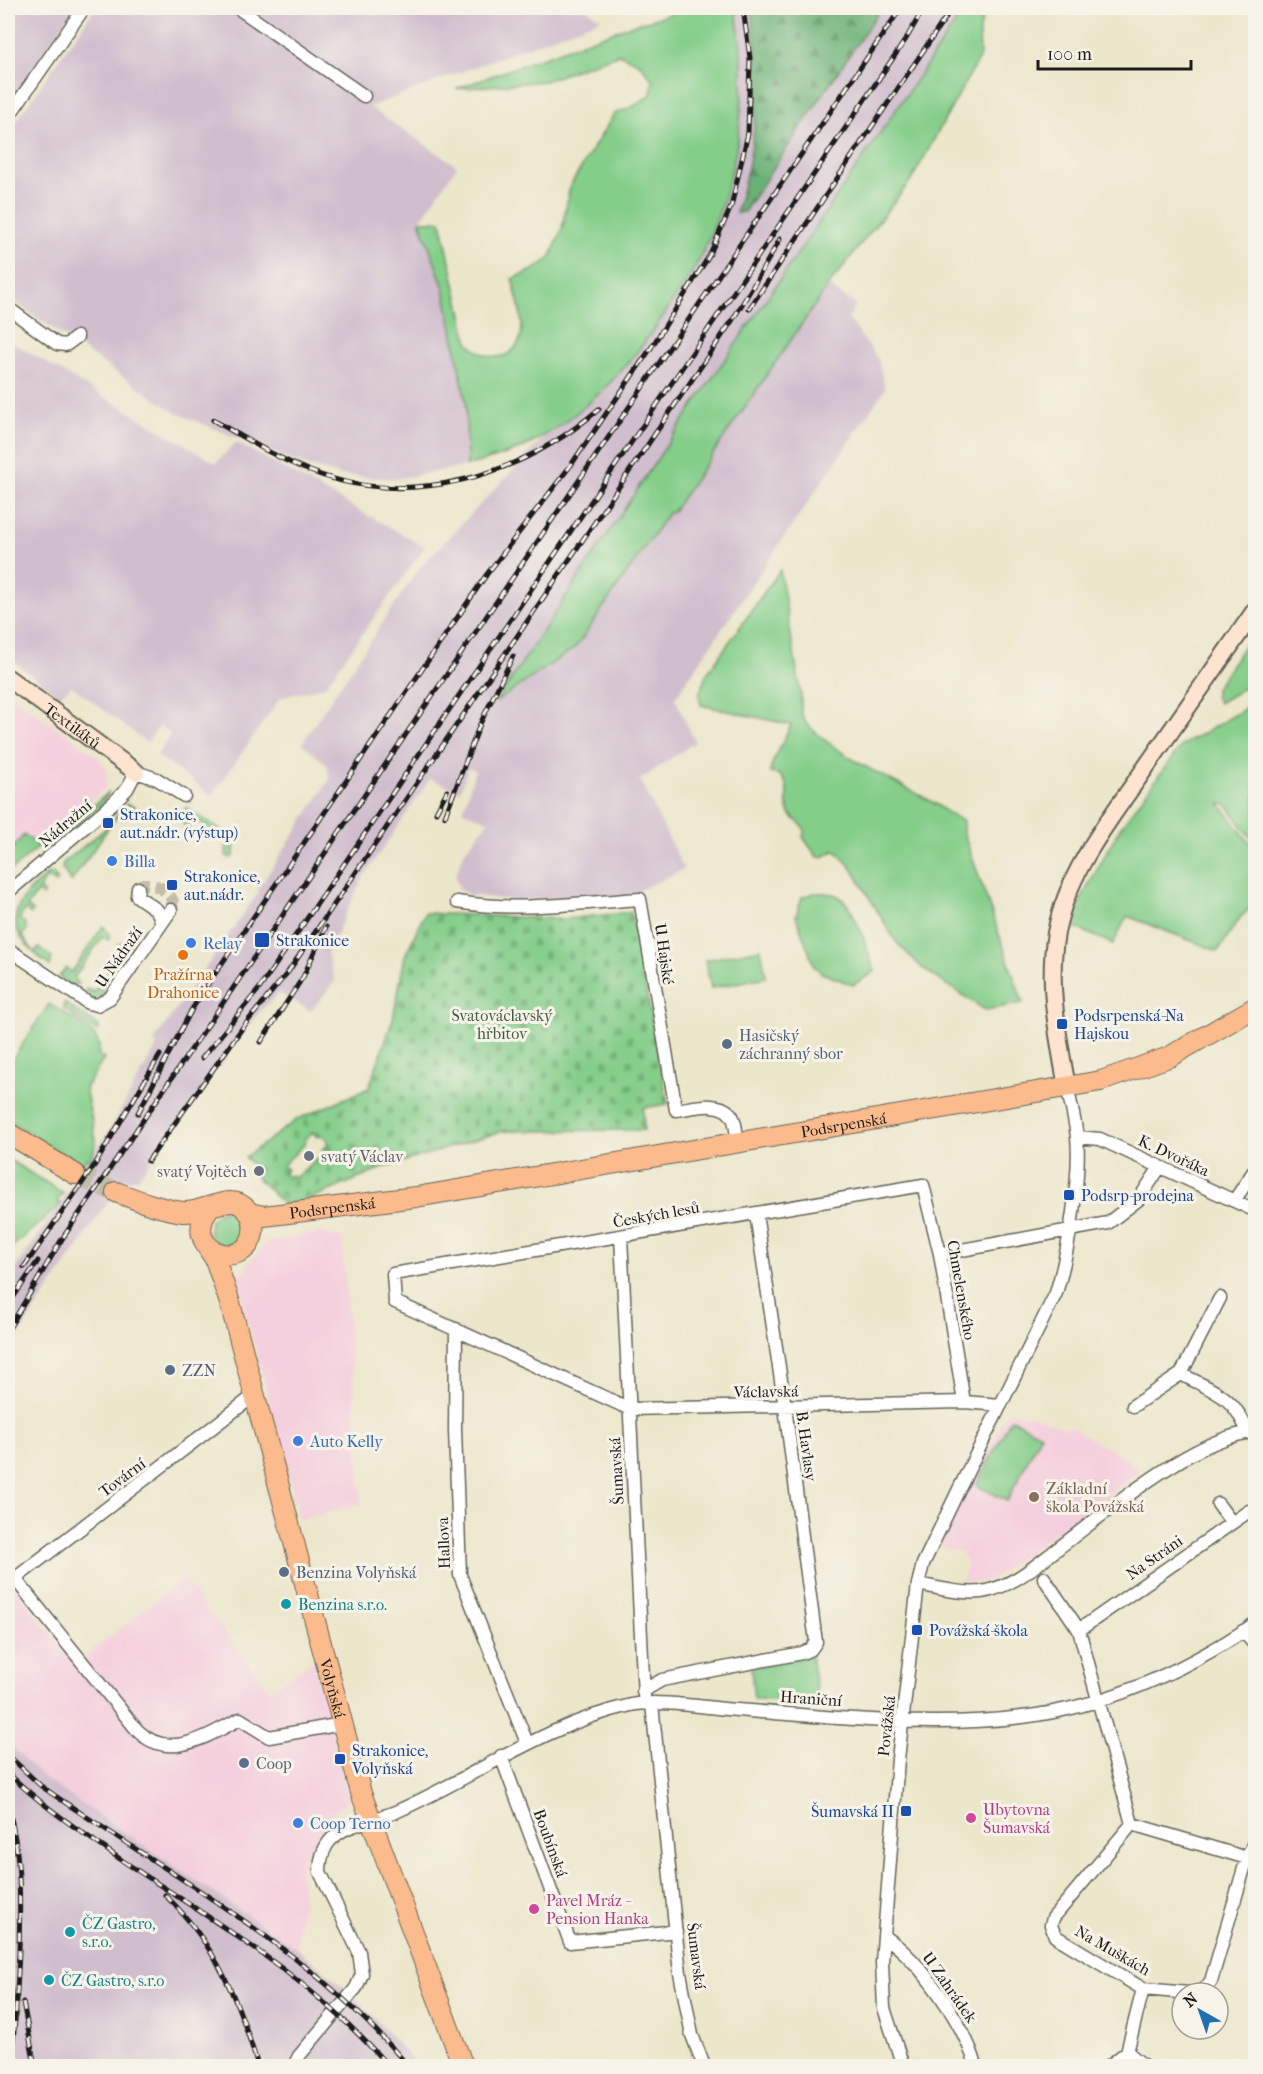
<svg xmlns="http://www.w3.org/2000/svg" width="1263" height="2074" viewBox="0 0 1263 2074" font-family="'IM FELL French Canon',serif">
	<style>
		.built { fill: #f4cfdd }
		.industrial { fill: #d0bdcd }
		.green { fill: #84ce8a; stroke: #507553; stroke-width: 1.5 }
		.forest { fill: url(#forest-firs); stroke: #446649; stroke-width: 1.5 }
		.cemetery { fill: url(#cemetery-stones); stroke: #507553; stroke-width: 1.5; fill-rule: evenodd }
		.lines { fill: none; stroke-linecap: round; stroke-linejoin: round }
		.street-tunnel { stroke: #c2bea8; stroke-width: 12; stroke-dasharray: 12 6; stroke-linecap: butt }
		.primary-tunnel { stroke: #c2bea8; stroke-width: 20; stroke-dasharray: 20 10; stroke-linecap: butt }
		.street-casing { stroke: #656359; stroke-width: 15 }
		.secondary-casing { stroke: #656359; stroke-width: 20 }
		.primary-casing { stroke: #656359; stroke-width: 22 }
		.street { stroke: #fff; stroke-width: 12 }
		.secondary { stroke: #fde4d1; stroke-width: 16 }
		.primary { stroke: #fbbb8c; stroke-width: 20 }
		.rail-casing { stroke: #1c1c1c; stroke-width: 5 }
		.rail { stroke: #f7f3e8; stroke-width: 3; stroke-dasharray: 9; stroke-linecap: butt }
		.transit-dot { fill: #1a4fb4; stroke: #f7f3e8; stroke-width: 2 }
		.shop-dot { fill: #3f7fe0; stroke: #f7f3e8; stroke-width: 2 }
		.food-dot { fill: #e8710a; stroke: #f7f3e8; stroke-width: 2 }
		.service-dot { fill: #5c6f8a; stroke: #f7f3e8; stroke-width: 2 }
		.worship-dot { fill: #6b7280; stroke: #f7f3e8; stroke-width: 2 }
		.education-dot { fill: #8d6e63; stroke: #f7f3e8; stroke-width: 2 }
		.culture-dot { fill: #0f9aa8; stroke: #f7f3e8; stroke-width: 2 }
		.hotel-dot { fill: #d1479c; stroke: #f7f3e8; stroke-width: 2 }
		.labels { text-anchor: middle; stroke-width: 6; stroke-linejoin: round; paint-order: stroke }
		.street-label { font-size: 16px; fill: #1c1c1c; stroke: #f7f3e8 }
		.transit-label { font-size: 16px; fill: #164399; stroke: #f7f3e8; text-anchor: start }
		.shop-label { font-size: 16px; fill: #366cbe; stroke: #f7f3e8; text-anchor: start }
		.food-label { font-size: 16px; fill: #c56008; stroke: #f7f3e8 }
		.park-label { font-size: 16px; fill: #405a42; stroke: #f7f3e8 }
		.service-label { font-size: 16px; fill: #4e5e75; stroke: #f7f3e8; text-anchor: start }
		.worship-label { font-size: 16px; fill: #5b616d; stroke: #f7f3e8; text-anchor: start }
		.education-label { font-size: 16px; fill: #785e54; stroke: #f7f3e8; text-anchor: start }
		.culture-label { font-size: 16px; fill: #0d838f; stroke: #f7f3e8; text-anchor: start }
		.hotel-label { font-size: 16px; fill: #b23c85; stroke: #f7f3e8; text-anchor: start }
	</style>
	<defs>
		<pattern id="forest-firs" width="22" height="20" patternUnits="userSpaceOnUse" patternTransform="scale(1.5)"><rect width="22" height="20" fill="#6bb176"/><path d="M5 1l3.5 6h-7zM16 11l3.5 6h-7z" fill="#578f60"/></pattern>
		<pattern id="cemetery-stones" width="16" height="16" patternUnits="userSpaceOnUse" patternTransform="scale(1.5)"><rect width="16" height="16" fill="#84ce8a"/><path d="M2 7V4a2 2 0 0 1 4 0v3zM10 15v-3a2 2 0 0 1 4 0v3z" fill="#71b076"/></pattern>
	</defs>
	<rect width="100%" height="100%" fill="#f7f3e8"/>
	<filter id="ink" filterUnits="userSpaceOnUse"><feTurbulence type="fractalNoise" baseFrequency=".0167" numOctaves="2"/><feDisplacementMap in="SourceGraphic" scale="12" xChannelSelector="R" yChannelSelector="G"/><feConvolveMatrix kernelMatrix="1 2 1 2 8 2 1 2 1" color-interpolation-filters="sRGB"/></filter>
	<filter id="wash" filterUnits="userSpaceOnUse"><feTurbulence type="fractalNoise" baseFrequency=".008" numOctaves="4" result="noise"/><feDisplacementMap in="SourceGraphic" scale="24" xChannelSelector="R" yChannelSelector="G"/><feGaussianBlur stdDeviation="1.35" result="paint"/><feColorMatrix in="noise" values="0 0 0 0 0 0 0 0 0 0 0 0 0 0 0 0 0 1.4 0 .05"/><feComposite in="paint" operator="in"/></filter>
	<g filter="url(#wash)">
		<rect width="100%" height="100%" fill="#ece6cb"/>
		<path class="built" d="M8,693L99,758L107,768L106,787L8,872Z
			M320,1232L342,1239L362,1504L300,1520L236,1274L245,1272L249,1261L268,1242Z
			M1008,1412L1037,1417L1069,1429L1070,1427L1127,1459L1140,1472L993,1578L984,1582L961,1581L967,1564L960,1552L940,1547L947,1527Z
			M183,1579L270,1691L314,1659L349,1800L330,1815L303,1859L300,1876L303,1897L296,1948L46,1780L8,1743V1592L15,1588L75,1664Z"/>
		<path class="industrial" d="M8,8H75L8,102Z
			M95,8H585L601,19L369,107L457,166L420,221L444,288L466,402L467,466L396,479L340,475L296,462L176,413L8,298V133Z
			M735,8H751L757,53L758,92L750,165L737,213L744,212L881,8H957L958,19L670,440L497,700L669,511L673,513L828,286L856,305L848,318L878,359L885,389L675,698L695,742L640,780L684,869L626,897L513,900L468,895L459,888L455,876L465,851L489,821L463,811L475,770L468,768L460,791L430,779L362,879L327,954L335,981L311,1011L279,993L260,1011L138,1178L122,1182L8,1349V1280L109,1131L157,1046L154,1041L258,893L259,888L330,779L327,765L302,743L417,571L552,429L596,399L698,262L729,186L740,126L742,54Z
			M8,340L216,463L236,442L425,547L325,686L280,698L212,796L157,755L171,734L160,726L147,743L72,686L59,696L8,657Z
			M8,1743L46,1780L296,1948L322,1969L351,1993L418,2066H8Z"/>
		<path class="green" d="M690,8H735C752,94 738,182 699,260C691,276 679,291 670,306C633,363 591,410 532,443C513,454 488,459 467,466L466,402L444,288L420,221H441L468,342C481,359 510,365 520,339C526,325 516,294 512,279L533,270L550,258L562,229L570,186L614,114L634,106L651,94L653,81L640,64L619,54L545,81L456,89L626,27Z
			M957,8H985L979,32L980,56L912,179L828,286L672,513L669,512L576,647L496,702L670,440L958,19Z
			M780,570L801,695V712L806,723C838,757 887,777 927,799C940,806 949,815 963,821V831L1023,1003L985,1010L922,968L896,942L851,867L835,850L823,857H817L803,837L805,830C801,822 795,821 791,815C785,808 787,794 787,785L780,775L770,773L772,764L791,725L701,705L699,695L706,675Z
			M1255,630V681L1219,703L1215,696V689Z
			M1255,703V843L1226,804H1220L1255,850V903L1240,918L1218,951L1127,916L1113,944L1067,924L1120,828L1181,746Z
			M109,792L101,805L48,849L47,846Z
			M127,804L135,807L124,812L120,818L116,817L71,882L62,868L63,863L105,829Z
			M186,807L235,840L234,856L231,858L226,856L227,840L191,816L189,830H186L181,817Z
			M24,835L38,844V848L8,873V853Z
			M52,873L58,880L56,883L47,877L39,889L45,893L43,896L37,892L27,907L33,911L31,914L25,910L19,919L25,923L27,930L22,935L34,952L39,948L52,957L50,966C4,932 5,910 47,874Z
			M815,893C822,893 832,892 838,896C856,906 868,953 875,972L853,985L822,973L814,966L796,916L802,897Z
			M103,926L109,933V940L102,937L74,978L78,984L72,986L59,977L66,968L72,972Z
			M125,942L133,947L134,953L127,950L101,988L106,994L94,1000L86,995V989L94,992L122,951L117,944Z
			M761,949L766,977L711,988L705,960Z
			M64,1003L99,1026V1030L96,1031L63,1008Z
			M49,1004C65,1015 107,1032 98,1055L104,1059L85,1088L96,1140L91,1161L87,1158L81,1166L8,1120V1066Z
			M8,1159L63,1193L57,1201L61,1204L13,1246L8,1244Z
			M209 1229a18 18 0 1 1 36 0a18 18 0 1 1-36 0Z
			M1011,1419L1041,1434L1007,1501L976,1485Z
			M811,1656L818,1702L754,1699L751,1668Z"/>
		<path class="forest" d="M751,8H881L744,212L736,213C758,144 761,78 751,8Z"/>
		<path class="cemetery" d="M631,912L668,1104L643,1108L644,1130L503,1131L386,1167L300,1203L283,1204L250,1171L253,1166L245,1157L298,1119L369,1088L393,1019L405,956L425,913L566,919ZM313,1132L317,1137L323,1136L327,1140V1146L322,1149L326,1154L322,1159L317,1158L295,1178L291,1175L288,1178L284,1173L287,1170L283,1165L306,1143L304,1140Z"/>
	</g>
	<g filter="url(#ink)">
		<g class="lines">
			<path class="street-tunnel" d="M138,888L143,884C155,883 167,890 173,901L171,910"/>
			<path class="primary-tunnel" d="M75,1174L116,1192"/>
			<defs>
				<path id="street" d="M238,8L364,96
					M8,117L84,8
					M8,308L57,344L66,345L77,337
					M138,888L137,896L157,910L162,923L171,910
					M8,892L113,803L127,789L136,772L157,779L184,796
					M457,902C517,912 580,903 640,899L676,1110C692,1108 721,1099 732,1116C736,1122 736,1134 738,1141
					M8,949L88,1003L97,1005L110,998L162,923
					M1077,1137L1100,1139L1256,1211
					M1234,1201L1256,1168
					M621,1237L644,1696
					M940,1254L1108,1223L1139,1199L1160,1167
					M456,1329L455,1429L460,1575L527,1743
					M1181,1374C1215,1392 1234,1395 1248,1433
					M964,1402L940,1254L923,1185L393,1274L395,1302L630,1409L964,1402L1001,1405
					M1133,1406L1181,1374L1220,1298
					M1218,1504L1232,1523
					M1044,1578L1079,1630L1132,1824
					M16,1580L137,1730C168,1762 207,1736 240,1719L269,1737L342,1724
					M8,1584L256,1394
					M918,1584C938,1588 960,1594 981,1592C1010,1588 1034,1567 1056,1550C1104,1514 1197,1434 1256,1432
					M1079,1630L1249,1511
					M1243,1631L1256,1646
					M643,1691L662,1680L802,1653L811,1649L816,1642L785,1407L756,1214
					M652,1704L680,1973L692,2035L704,2066
					M501,1756L570,1942L676,1931
					M884,1936C921,1961 964,2023 976,2066
					M1189,1993L1143,1989L1055,1936L1051,1925L1053,1918L1132,1824L1247,1858
					M1195,1993L1204,1990L1211,1981L1247,1858L1256,1838
					M1127,2052L1144,2066
					M294,2066L299,2056L356,1988L362,1974L359,1952L320,1872C320,1822 366,1826 400,1810C477,1775 547,1724 631,1705C657,1699 709,1708 737,1710C831,1717 928,1729 1022,1717C1106,1707 1186,1670 1256,1623
					M903,2066L884,2008L882,1962L898,1759L918,1584L923,1564L960,1487L1056,1293C1068,1254 1081,1177 1077,1137C1075,1120 1071,1104 1067,1087
					M1109,2066L1127,2052L1143,1989"/>
				<g id="secondary">
					<path id="s1" d="M8,678L136,772"/>
					<path d="M1067,1087C1058,1037 1047,984 1056,933C1067,873 1107,823 1141,774C1179,719 1218,664 1256,609"/>
				</g>
				<g id="primary">
					<path d="M8,1133L75,1174"/>
					<path d="M116,1192C137,1200 160,1209 183,1212C205,1214 234,1187 250,1214C254,1221 254,1230 252,1237C241,1272 180,1250 209,1208"/>
					<path id="s2" d="M249,1213L264,1216L416,1197L1101,1081L1169,1057L1256,1007"/>
					<path id="s3" d="M206,1245L215,1259L230,1303L361,1793L463,2066"/>
				</g>
			</defs>
			<use href="#street" class="street-casing"/>
			<use href="#secondary" class="secondary-casing"/>
			<use href="#primary" class="primary-casing"/>
			<use href="#street" class="street"/>
			<use href="#secondary" class="secondary"/>
			<use href="#primary" class="primary"/>
			<defs>
				<path id="rail" d="M752,288L780,239
					M749,309L946,17
					M213,420C245,438 276,458 310,471C409,510 522,476 599,409
					M436,812L447,791
					M445,816L480,724L513,656
					M261,1042L303,977L326,927
					M202,1058L259,989L906,39L924,8
					M138,1113L192,1009L214,975L487,574L571,465L651,348L709,256L731,207L748,133L750,58L743,8
					M148,1161L243,1027L288,972L732,321L756,281
					M24,1267L96,1163L160,1055
					M8,1305L38,1261
					M8,1330L62,1239L901,8
					M8,1755L41,1786C167,1874 309,1947 408,2066
					M8,1773C43,1807 83,1833 123,1861C216,1922 315,1981 388,2066
					M8,1807C22,1856 20,1902 19,1952C17,1991 16,2029 9,2066
					M165,1895C215,1943 239,2001 258,2066
					M23,2002L35,2066"/>
			</defs>
			<use href="#rail" class="rail-casing"/>
			<use href="#rail" class="rail"/>
		</g>
	</g>
	<g class="transit-dot">
		<rect x="102" y="817" width="12" height="12" rx="3"/>
		<rect x="166" y="879" width="12" height="12" rx="3"/>
		<rect x="254" y="932" width="16" height="16" rx="3"/>
		<rect x="1056" y="1018" width="12" height="12" rx="3"/>
		<rect x="1063" y="1189" width="12" height="12" rx="3"/>
		<rect x="911" y="1624" width="12" height="12" rx="3"/>
		<rect x="334" y="1753" width="12" height="12" rx="3"/>
		<rect x="900" y="1805" width="12" height="12" rx="3"/>
	</g>
	<g class="shop-dot">
		<circle cx="112" cy="861" r="6"/>
		<circle cx="191" cy="943" r="6"/>
		<circle cx="298" cy="1441" r="6"/>
		<circle cx="298" cy="1823" r="6"/>
	</g>
	<circle class="food-dot" cx="183" cy="955" r="6"/>
	<g class="service-dot">
		<circle cx="727" cy="1044" r="6"/>
		<circle cx="170" cy="1370" r="6"/>
		<circle cx="284" cy="1572" r="6"/>
		<circle cx="244" cy="1763" r="6"/>
	</g>
	<g class="worship-dot">
		<circle cx="309" cy="1156" r="6"/>
		<circle cx="259" cy="1171" r="6"/>
	</g>
	<circle class="education-dot" cx="1034" cy="1497" r="6"/>
	<g class="culture-dot">
		<circle cx="286" cy="1604" r="6"/>
		<circle cx="70" cy="1932" r="6"/>
		<circle cx="49" cy="1980" r="6"/>
	</g>
	<g class="hotel-dot">
		<circle cx="971" cy="1818" r="6"/>
		<circle cx="534" cy="1909" r="6"/>
	</g>
	<g class="labels">
		<g class="street-label">
			<text dy="6" stroke="none"><textPath href="#s1" startOffset="80">Textiláků</textPath></text>
			<text transform="translate(65 823) rotate(-40)" y="6">Nádražní</text>
			<text transform="translate(665 954) rotate(82)" y="6">U Hajské</text>
			<text transform="translate(118 957) rotate(-55)" y="6">U Nádraží</text>
			<text dy="6" stroke="none"><textPath href="#s2" startOffset="602">Podsrpenská</textPath></text>
			<text transform="translate(1174 1155) rotate(25)" y="6">K. Dvořáka</text>
			<text dy="6" stroke="none"><textPath href="#s2" startOffset="84">Podsrpenská</textPath></text>
			<text transform="translate(656 1214) rotate(-10)" y="6">Českých lesů</text>
			<text transform="translate(962 1290) rotate(80)" y="6">Chmelenského</text>
			<text transform="translate(766 1391) rotate(-1)" y="6">Václavská</text>
			<text transform="translate(807 1446) rotate(82)" y="6">B. Havlasy</text>
			<text transform="translate(616 1471) rotate(-93)" y="6">Šumavská</text>
			<text transform="translate(122 1477) rotate(-37)" y="6">Tovární</text>
			<text transform="translate(443 1543) rotate(-92)" y="6">Hallova</text>
			<text transform="translate(1154 1557) rotate(-35)" y="6">Na Stráni</text>
			<text dy="6" stroke="none"><textPath href="#s3" startOffset="462">Volyňská</textPath></text>
			<text transform="translate(811 1698) rotate(4)" y="6">Hraniční</text>
			<text transform="translate(886 1726) rotate(-84)" y="6">Povážská</text>
			<text transform="translate(551 1843) rotate(70)" y="6">Boubínská</text>
			<text transform="translate(1113 1950) rotate(30)" y="6">Na Muškách</text>
			<text transform="translate(697 1956) rotate(83)" y="6">Šumavská</text>
			<text transform="translate(950 1987) rotate(55)" y="6">U Zahrádek</text>
		</g>
		<g class="transit-label">
			<text x="120" y="820">Strakonice,<tspan x="120" dy="18">aut.nádr. (výstup)</tspan></text>
			<text x="184" y="882">Strakonice,<tspan x="184" dy="18">aut.nádr.</tspan></text>
			<text x="276" y="946">Strakonice</text>
			<text x="1074" y="1021">Podsrpenská-Na<tspan x="1074" dy="18">Hajskou</tspan></text>
			<text x="1081" y="1201">Podsrp-prodejna</text>
			<text x="929" y="1636">Povážská-škola</text>
			<text x="352" y="1756">Strakonice,<tspan x="352" dy="18">Volyňská</tspan></text>
			<text x="894" y="1817" text-anchor="end">Šumavská II</text>
		</g>
		<g class="shop-label">
			<text x="124" y="867">Billa</text>
			<text x="203" y="949">Relay</text>
			<text x="310" y="1447">Auto Kelly</text>
			<text x="310" y="1829">Coop Terno</text>
		</g>
		<g class="food-label">
			<text x="183" y="980">Pražírna<tspan x="183" dy="18">Drahonice</tspan></text>
		</g>
		<g class="park-label">
			<text x="502" y="1021">Svatováclavský<tspan x="502" dy="18">hřbitov</tspan></text>
		</g>
		<g class="service-label">
			<text x="739" y="1041">Hasičský<tspan x="739" dy="18">záchranný sbor</tspan></text>
			<text x="182" y="1376">ZZN</text>
			<text x="296" y="1578">Benzina Volyňská</text>
			<text x="256" y="1769">Coop</text>
		</g>
		<g class="worship-label">
			<text x="321" y="1162">svatý Václav</text>
			<text x="247" y="1177" text-anchor="end">svatý Vojtěch</text>
		</g>
		<g class="education-label">
			<text x="1046" y="1494">Základní<tspan x="1046" dy="18">škola Povážská</tspan></text>
		</g>
		<g class="culture-label">
			<text x="298" y="1610">Benzina s.r.o.</text>
			<text x="82" y="1929">ČZ Gastro,<tspan x="82" dy="18">s.r.o.</tspan></text>
			<text x="61" y="1986">ČZ Gastro, s.r.o</text>
		</g>
		<g class="hotel-label">
			<text x="983" y="1815">Ubytovna<tspan x="983" dy="18">Šumavská</tspan></text>
			<text x="546" y="1906">Pavel Mráz -<tspan x="546" dy="18">Pension Hanka</tspan></text>
		</g>
	</g>
	<rect width="1263" height="2074" fill="none" stroke="#f7f3e8" stroke-width="30"/>
	<g transform="translate(1200 2011) rotate(320)"><circle r="28" fill="#f7f3e8" stroke="#9f9d96" stroke-width="1.5"/>
	<path d="M0-4.5L10 22L0 15L-10 22Z" fill="#1f6fb2"/>
	<text y="-9" font-size="16" font-weight="bold" text-anchor="middle" fill="#1c1c1c">N</text>
	</g>
	<path d="M1038 60v9h153v-9" fill="none" stroke="#1c1c1c" stroke-width="3"/>
	<text x="1047" y="60" font-size="18" fill="#1c1c1c" stroke="#f7f3e8" stroke-width="4.5" paint-order="stroke">100 m</text>
</svg>
